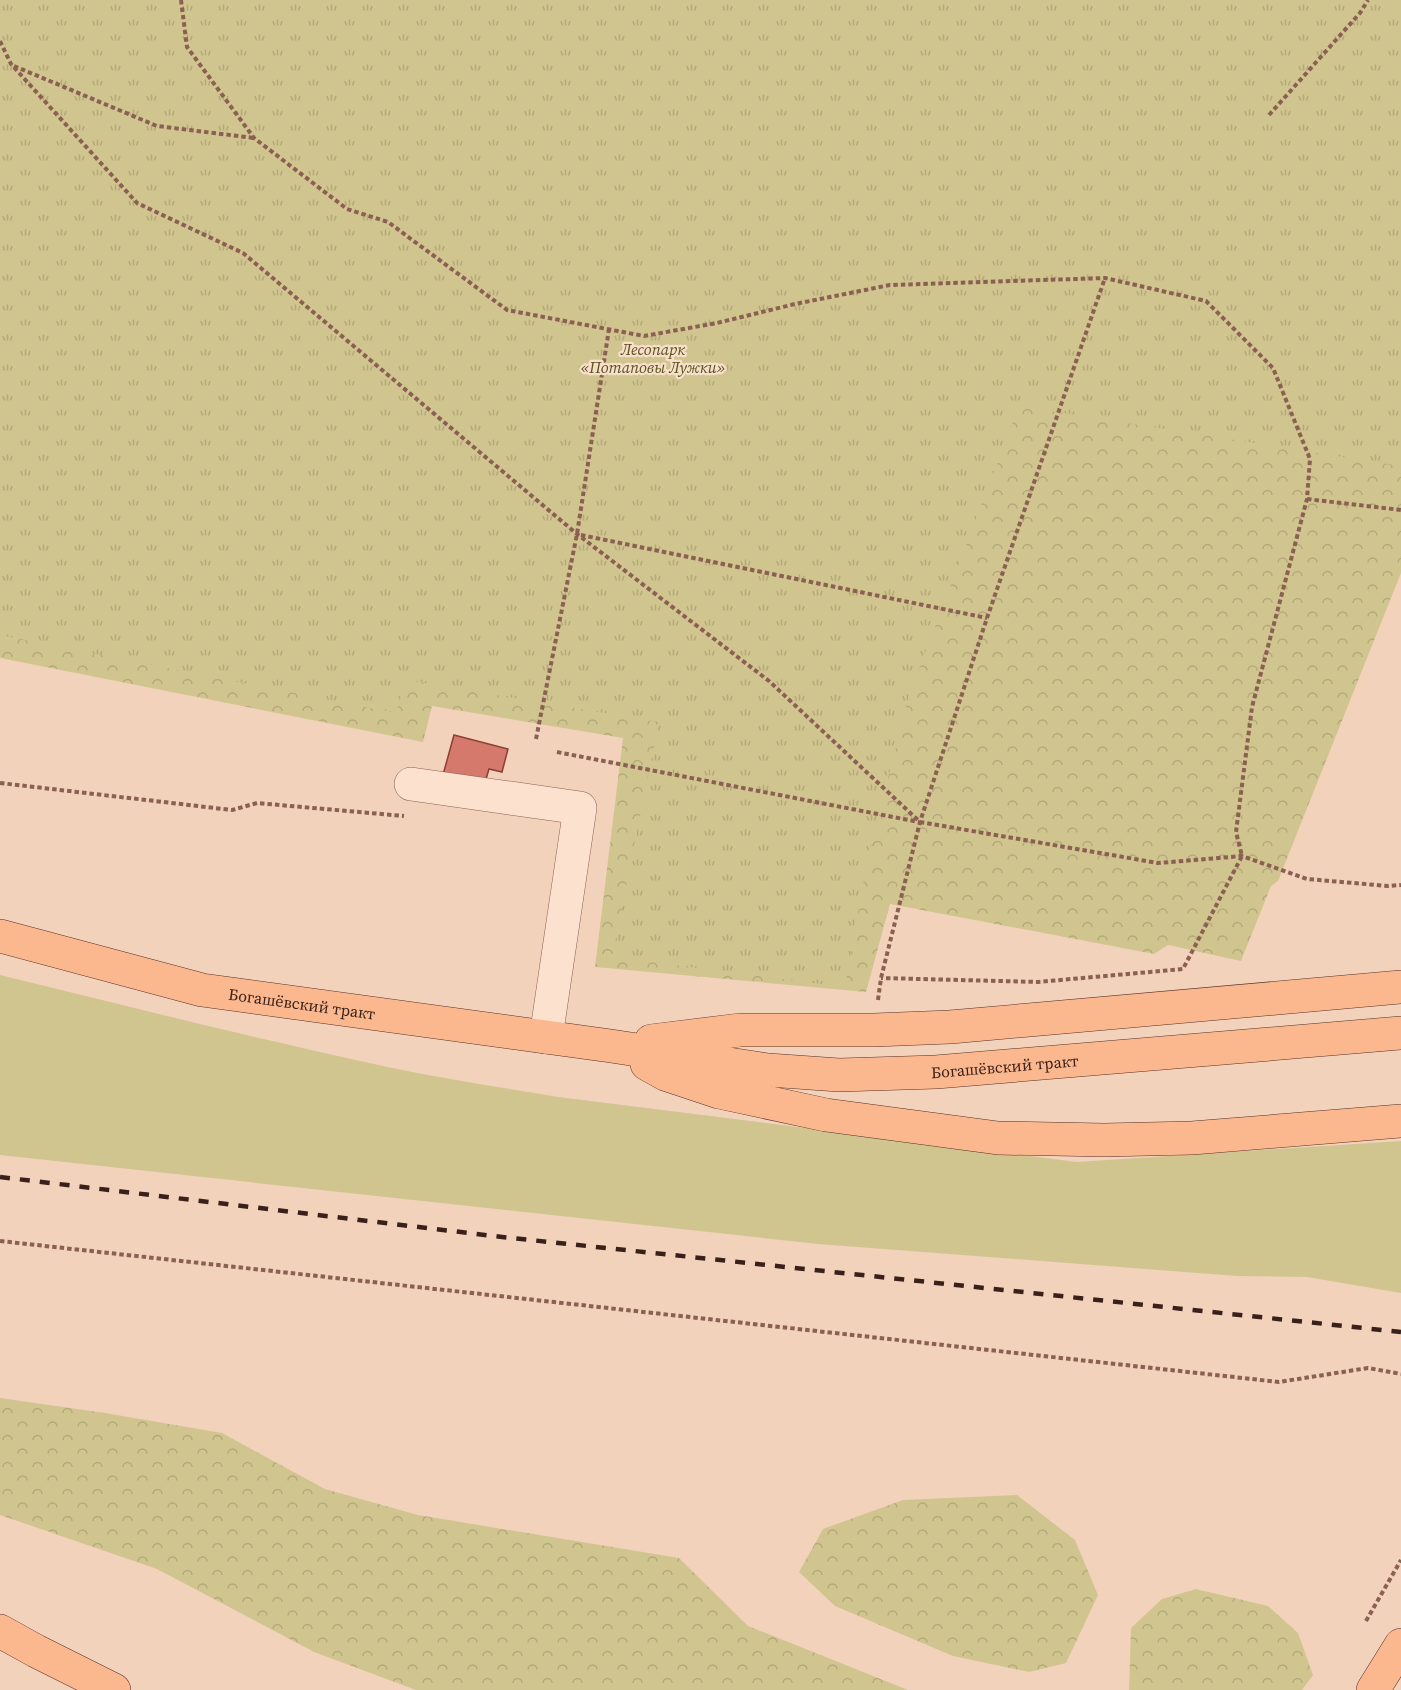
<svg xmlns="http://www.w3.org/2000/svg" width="1401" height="1690" viewBox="0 0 1401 1690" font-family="'Source Serif 4',serif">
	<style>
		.grass { fill: #d1c58f }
		.forest { fill: url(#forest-crowns) }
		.park { fill: url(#park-tufts) }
		.building { fill: #d5796d; stroke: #8d3f37; stroke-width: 1.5 }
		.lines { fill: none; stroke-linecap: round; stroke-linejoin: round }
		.minor-casing { stroke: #8b6053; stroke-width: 34 }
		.major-casing { stroke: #583129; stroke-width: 34 }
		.path { stroke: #8b6053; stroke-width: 4; stroke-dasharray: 4.5 3; stroke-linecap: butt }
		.minor { stroke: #fce1cf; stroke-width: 33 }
		.major { stroke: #fbb88e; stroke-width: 33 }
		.rail { stroke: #39201a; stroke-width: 4.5; stroke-dasharray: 10 10; stroke-linecap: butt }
		.labels { text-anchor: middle; stroke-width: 4.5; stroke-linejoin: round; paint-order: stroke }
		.park-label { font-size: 16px; font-style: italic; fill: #58551e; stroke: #f9decc }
		.street-label { font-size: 16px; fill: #39201a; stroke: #f9decc }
	</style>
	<defs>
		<pattern id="forest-crowns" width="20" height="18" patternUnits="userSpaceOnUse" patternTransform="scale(1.5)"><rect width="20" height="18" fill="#d1c58f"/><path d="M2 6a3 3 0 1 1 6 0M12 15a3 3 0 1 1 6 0" fill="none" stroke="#b4a97b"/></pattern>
		<pattern id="park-tufts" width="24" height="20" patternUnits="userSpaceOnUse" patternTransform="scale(1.5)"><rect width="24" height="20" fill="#d1c58f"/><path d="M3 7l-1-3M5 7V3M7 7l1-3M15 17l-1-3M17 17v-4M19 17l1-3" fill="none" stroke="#b4a97b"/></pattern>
	</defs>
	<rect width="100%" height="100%" fill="#f2d2bb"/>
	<path class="grass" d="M0,975C132,1007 264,1041 397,1069C451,1080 505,1088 558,1097L1077,1162L1401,1141V1293L1307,1277L1237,1276L818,1244L0,1155Z"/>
	<path class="forest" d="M0,0H1401V573L1278,881L1271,886L1241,961L1168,945L1154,954L890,904L866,992L595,967L623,738L432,706L423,742L0,658Z
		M0,1398L105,1413L222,1433L325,1489L418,1515L679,1558L748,1626L908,1690H416L314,1652L157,1569L0,1515Z
		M1017,1495L1075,1540L1098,1595L1066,1663L1029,1672L953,1656L835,1606L799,1572L823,1529L903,1500Z
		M1196,1589L1268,1606L1298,1633L1313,1675L1302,1690H1129L1131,1628L1162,1599Z"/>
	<path class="park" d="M0,0H1401V466L1019,406L909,695L867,862L845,987L612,957L659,722L406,680L396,713L0,635Z"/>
	<path class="building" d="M454,735L508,749L502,772L489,769L482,793L441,782Z"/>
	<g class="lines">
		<defs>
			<path id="minor" d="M411,784L580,808L546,1037"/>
			<g id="major">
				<path id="s1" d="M0,936L202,990L611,1046L768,1070L839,1075L936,1072L1401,1033"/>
				<path d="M651,1041L740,1030H874L950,1027L1401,987"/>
				<path d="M647,1064L665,1074L719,1092L826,1115L998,1138L1104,1140L1192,1138L1401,1121"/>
				<path d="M0,1631L36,1651L114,1690"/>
				<path d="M1373,1690L1401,1645"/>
			</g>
		</defs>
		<use href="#minor" class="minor-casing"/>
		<use href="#major" class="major-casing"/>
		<path class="path" d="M181,0L187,47L254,138L347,209L388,222L507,310L644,336L717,323L795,304L890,285L1105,278L1206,301L1273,368L1310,459L1307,499L1252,707L1236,832L1242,856L1183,969L1038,982L881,978
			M0,41L11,64L137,203L243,253L577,534L769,681L920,822L1158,863L1242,856L1307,879L1388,886L1401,885
			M14,66L157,126L254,138
			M1269,115L1360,13L1368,0
			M1307,499L1401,510
			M581,535L987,618
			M536,739L577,534L609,329
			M557,752L919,822
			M0,783L232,810L257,803L404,816
			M878,1000L881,978L920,822L987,618L1105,278
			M0,1241L1279,1382L1368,1368L1401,1374
			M1366,1621L1401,1560"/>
		<use href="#minor" class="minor"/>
		<use href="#major" class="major"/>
		<path class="rail" d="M0,1177L502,1237L1401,1332"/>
	</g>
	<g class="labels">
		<g class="park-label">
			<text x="653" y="355">Лесопарк<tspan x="653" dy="18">«Потаповы Лужки»</tspan></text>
		</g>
		<g class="street-label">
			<text dy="6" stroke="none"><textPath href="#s1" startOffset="310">Богашёвский тракт</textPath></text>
			<text dy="6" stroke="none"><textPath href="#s1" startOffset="1018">Богашёвский тракт</textPath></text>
		</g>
	</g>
</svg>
